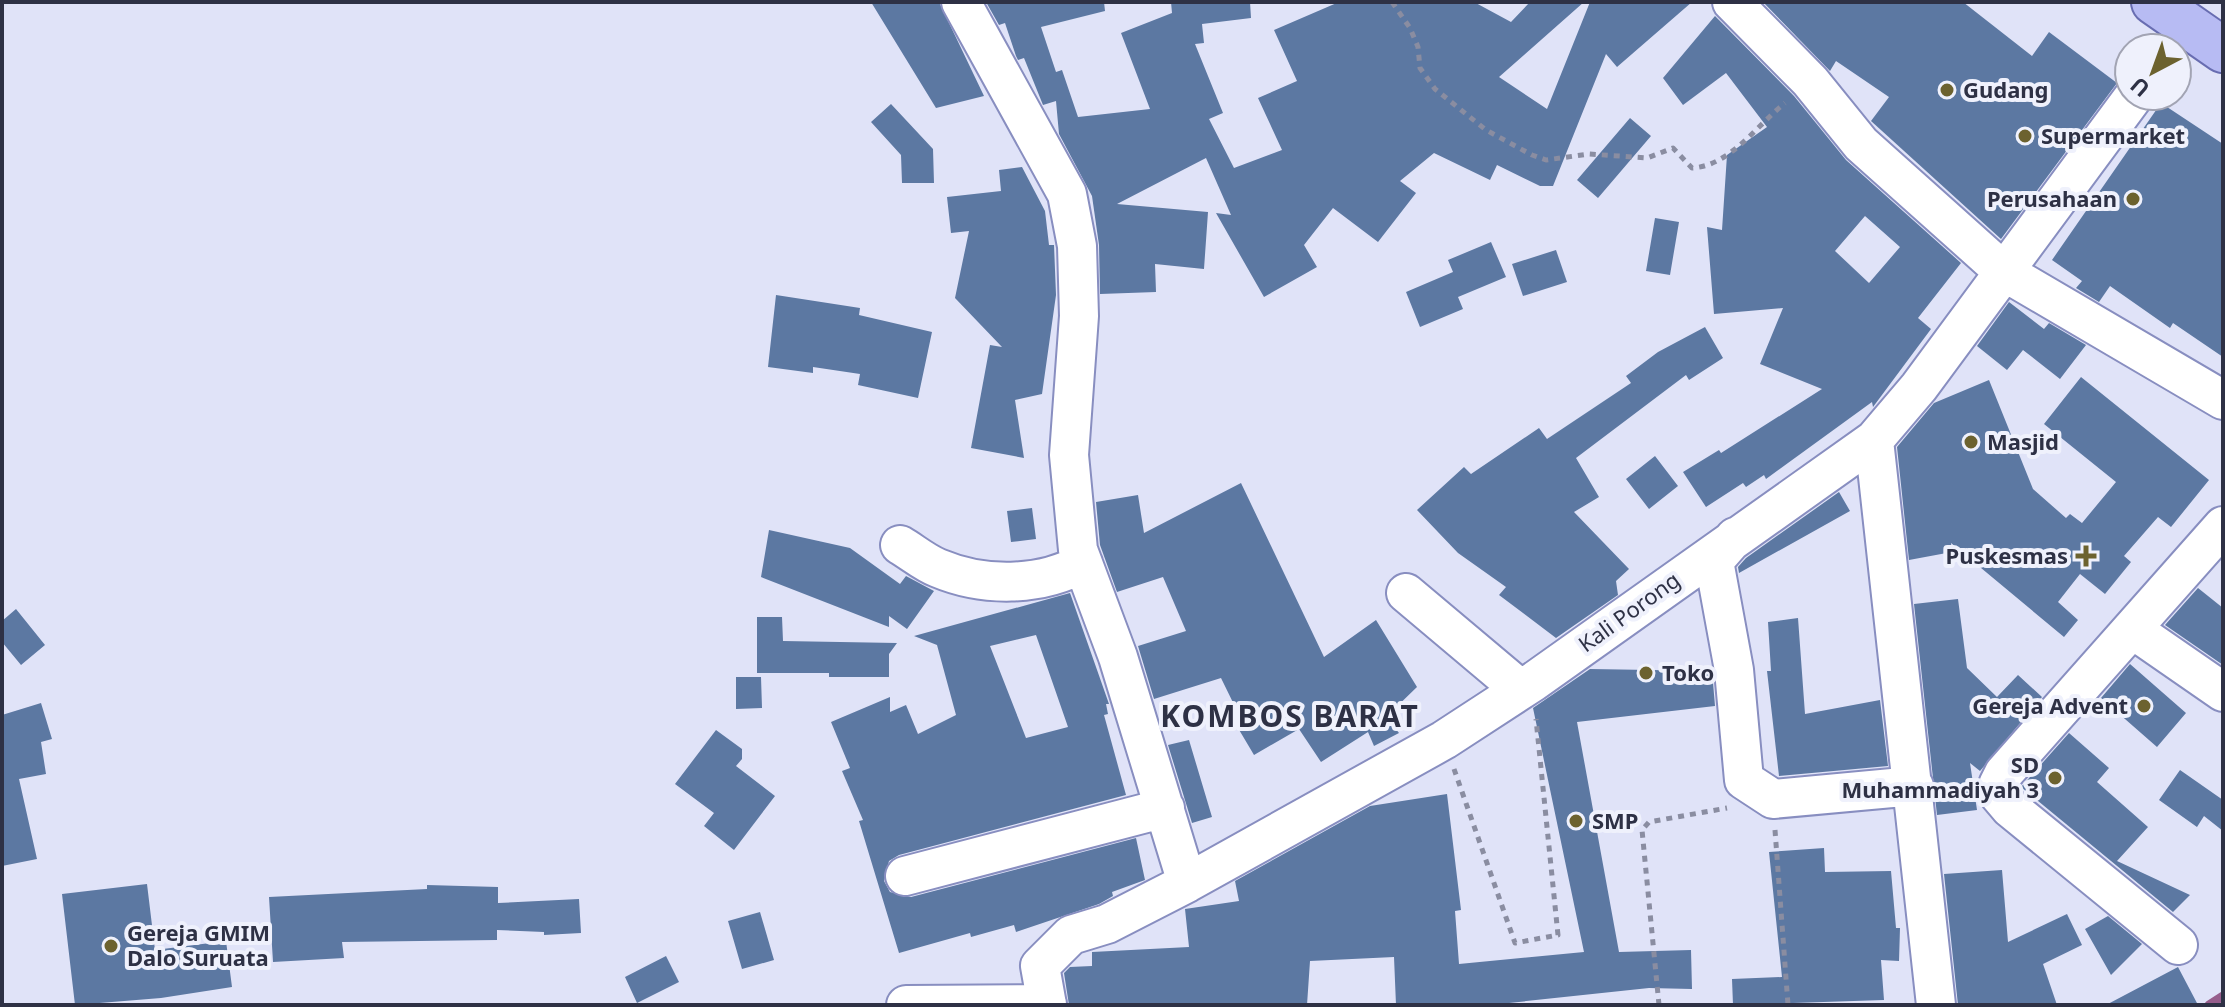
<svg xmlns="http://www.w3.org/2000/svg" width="2225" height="1007" viewBox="0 0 2225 1007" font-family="'Noto Sans',sans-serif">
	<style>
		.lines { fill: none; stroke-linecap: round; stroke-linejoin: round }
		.stream { stroke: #965d8c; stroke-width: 9 }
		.building { fill: #5c78a2; fill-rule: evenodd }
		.minor-casing { stroke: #888ec0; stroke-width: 42 }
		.major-casing { stroke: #686db1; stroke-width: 48 }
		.path { stroke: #8a8da1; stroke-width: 5; stroke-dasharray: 6 6; stroke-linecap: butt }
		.minor { stroke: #fff; stroke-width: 38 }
		.major { stroke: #b7bbf3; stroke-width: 44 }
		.poi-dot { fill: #6c622f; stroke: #eff1fc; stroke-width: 3 }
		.labels { text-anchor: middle; stroke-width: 8; stroke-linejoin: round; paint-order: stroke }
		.poi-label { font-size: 22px; font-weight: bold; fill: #2e3145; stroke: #eff1fc; text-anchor: start }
		.street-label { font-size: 22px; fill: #2e3145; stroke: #eff1fc }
		.district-label { font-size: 30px; font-weight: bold; letter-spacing: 2px; fill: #2e3145; stroke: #eff1fc }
	</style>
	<rect width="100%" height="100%" fill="#e0e3f8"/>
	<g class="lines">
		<path class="stream" d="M2209,1005L2223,996"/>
	</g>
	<path class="building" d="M871,2H939L984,96L936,108Z
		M986,2H1104L1105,11L1041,27L1056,72L1062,70L1078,117L1150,109L1121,33L1172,13L1171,2H1250L1251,18L1202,24L1204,43L1195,44L1223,113L1209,119L1234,168L1282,150L1258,98L1297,81L1274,30L1339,2H1474L1511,22L1530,2H1584L1499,77L1547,109L1590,2H1692L1617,67L1606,54L1553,186H1540L1497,165L1490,180L1434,153L1400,181L1416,193L1378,242L1333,208L1304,245L1317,267L1264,297L1216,213L1231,215L1206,158L1117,204L1208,212L1204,269L1155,264L1156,292L1100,294L1099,245L1092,196L1059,134L1056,101L1043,105L1024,58L1018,60L1016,56L1005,23L999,25Z
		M1763,2H1963L2032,56L2049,32L2117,83L2001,239L1871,121L1889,97L1836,61L1830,71Z
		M1715,16L1794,96L1846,160L1961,263L1918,318L1931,329L1873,407L1872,402L1766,479L1764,475L1746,487L1743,483L1706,507L1683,472L1719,450L1721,453L1822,389L1760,364L1783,308L1714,314L1707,227L1722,230L1727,155L1767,127L1726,73L1683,105L1663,78ZM1865,216L1900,247L1869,283L1835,251Z
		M2161,103L2223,144V357L2173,323L2170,328L2110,286L2099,302L2076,288L2082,281L2052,260Z
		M891,104L933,149L934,183H902L901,155L871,122Z
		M1630,118L1651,136L1598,198L1577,180Z
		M1022,167L1045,211L1049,245H1054L1056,295L1042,394L1015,400L1024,458L971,448L990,345L1002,347L955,298L969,231L951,233L947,197L1001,191L999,170Z
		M1655,218L1679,222L1670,275L1646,271Z
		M1491,242L1506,277L1458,297L1463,309L1420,327L1406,292L1453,272L1448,260Z
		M1556,250L1567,282L1523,296L1512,264Z
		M776,295L860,308L859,315L932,332L918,398L858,385L860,374L813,367V373L768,367Z
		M2009,302L2044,329L2049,323L2086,345L2060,379L2023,350L2007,370L1977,346Z
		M1705,327L1723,358L1689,380L1686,375L1576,458L1599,497L1574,512L1629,569L1616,581L1618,595L1556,638L1499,595L1506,587L1458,553L1417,510L1464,467L1471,474L1539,428L1547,439L1631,383L1626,376L1658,352Z
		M2081,377L2209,480L2171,527L2158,517L2124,556L2131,562L2105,594L2080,574L2058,602L2078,620L2064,637L1951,543L1952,552L1909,560L1897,447L1934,403L1989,380L2033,489L2066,518L2070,514L2082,523L2116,482L2044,424Z
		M1655,456L1678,486L1649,509L1626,479Z
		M1241,483L1324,657L1376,620L1417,687L1386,717L1399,733L1374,746L1368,732L1321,762L1299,729L1254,755L1238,728L1244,725L1221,678L1154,699L1138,646L1186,631L1163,577L1117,592L1100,545L1096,502L1138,495L1144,533Z
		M1839,492L1850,511L1739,573L1738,567L1746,558Z
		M1032,508L1036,539L1011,542L1007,511Z
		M769,530L850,548L900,584L906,576L934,591L907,629L889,616V627L761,577Z
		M2198,588L2223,608V665L2165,625Z
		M1070,593L1109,704H1106L1108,714L1104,715L1126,795L899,855L889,861L884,881L890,892L911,897L1136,838L1145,880L1112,892L1113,896L1099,904L1016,932L1014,925L971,937L970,933L899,953L859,821L863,820L842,771L850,768L831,722L890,697V712L906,705L918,734L956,715L937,645L914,636ZM1036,635L1068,727L1026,738L990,646Z
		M1958,599L1967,668L1997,697L2018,675L2042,697L1980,771L1970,763L1977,810L1937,815L1914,604Z
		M16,609L45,645L21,665L2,642V621Z
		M757,617H782L783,641L897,643L889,654V677H829V673H757Z
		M1798,618L1805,714L1880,700L1888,766L1779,776L1767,671H1771L1768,622Z
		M2130,664L2186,713L2157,747L2101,698Z
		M1590,669L1712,671L1715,706L1577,722L1619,952L1691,950L1692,989L1649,988L1490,1005H1396L1394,957L1310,961L1307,1005H1069L1064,973L1070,967L1092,966V952L1189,947L1185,909L1239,901L1235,881L1370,806L1447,794L1461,910L1455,911L1459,964L1584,952L1533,708Z
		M736,677H761L762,708L736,709Z
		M41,703L52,739L41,742L46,774L19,779L37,859L2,866V715Z
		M716,730L742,749V759L736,766L775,796L734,850L704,826L714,813L675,784Z
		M2069,733L2109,768L2097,782L2148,827L2117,861L2190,895L2173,912L2021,787Z
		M1189,740L1212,817L1192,823L1168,745Z
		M2180,770L2223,800V831L2204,816L2197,827L2159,800Z
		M1824,848L1825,872L1891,871L1896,928H1900L1899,961L1881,960L1884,1000L1733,1005L1732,979L1782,977L1769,852Z
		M2002,870L2008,942L2067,914L2082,945L2043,964L2057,1005H1958L1944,874Z
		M147,884L155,950L226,941L232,987L161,998L75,1005L62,894Z
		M427,885L498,887V903L579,899L581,933L544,935V932L497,930V940L342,942L344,958L273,962L269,897L427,889Z
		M760,912L774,960L742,969L728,921Z
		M2108,916L2142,944L2111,975L2085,929Z
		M666,956L679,982L637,1003L625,977Z
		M2178,967L2198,1005H2106Z"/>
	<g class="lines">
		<defs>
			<path id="minor" d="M961,2L1067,194L1077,246L1079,316L1069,455L1078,550L1118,657L1187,883
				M1732,2L1810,81L1861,144L2003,271L2223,400
				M1874,440L1936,1005
				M1735,537L1714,561L1734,670L1744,780L1773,799L1914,786
				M900,545C912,552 925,563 938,568C983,587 1040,587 1083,563
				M1406,593L1520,689
				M2132,629L2223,692
				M905,876L1165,808
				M2178,945L2010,808L1999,795L1998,785L2004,773L2223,526
				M906,1005L1047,1004
				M1047,1005L1040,966L1071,935L1107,924L1187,883L1444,740L1533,682L1874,440L1919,387L2134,96"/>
			<path id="major" d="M2154,2L2223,50"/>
		</defs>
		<use href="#minor" class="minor-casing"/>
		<use href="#major" class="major-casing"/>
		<path class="path" d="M1392,2L1410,28L1418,47L1420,68L1435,89L1486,130L1532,155L1546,160L1589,154L1647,158L1673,148L1692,168C1730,166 1757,125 1785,103
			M1454,769L1515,943L1558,935L1536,719
			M1775,830L1788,1005
			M1659,1005L1642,830L1649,822L1727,808"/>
		<use href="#minor" class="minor"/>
		<use href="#major" class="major"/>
	</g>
	<g class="poi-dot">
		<circle cx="1947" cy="90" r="8"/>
		<circle cx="2025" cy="136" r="8"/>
		<circle cx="2133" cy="199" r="8"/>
		<circle cx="1971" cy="442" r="8"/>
		<path d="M2082 544h8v8h8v8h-8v8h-8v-8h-8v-8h8z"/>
		<circle cx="1646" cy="673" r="8"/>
		<circle cx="2144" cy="706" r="8"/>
		<circle cx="2055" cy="778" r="8"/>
		<circle cx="1576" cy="821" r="8"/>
		<circle cx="111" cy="946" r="8"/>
	</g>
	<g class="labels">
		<g class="poi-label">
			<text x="1963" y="98">Gudang</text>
			<text x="2041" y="144">Supermarket</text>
			<text x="2117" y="207" text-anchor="end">Perusahaan</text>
			<text x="1987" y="450">Masjid</text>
			<text x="2068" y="564" text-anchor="end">Puskesmas</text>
			<text x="1662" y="681">Toko</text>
			<text x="2128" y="714" text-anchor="end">Gereja Advent</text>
			<text x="2039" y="773" text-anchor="end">SD<tspan x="2039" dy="25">Muhammadiyah 3</tspan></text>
			<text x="1592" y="829">SMP</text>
			<text x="127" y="941">Gereja GMIM<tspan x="127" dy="25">Dalo Suruata</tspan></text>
		</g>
		<g class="street-label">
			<text transform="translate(1629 612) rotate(-36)" y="8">Kali Porong</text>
		</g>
		<g class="district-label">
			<text x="1290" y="727">KOMBOS BARAT</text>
		</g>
	</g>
	<rect width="2225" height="1007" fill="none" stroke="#2e3145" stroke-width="8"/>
	<g transform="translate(2153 72) rotate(221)"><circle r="38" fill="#eff1fc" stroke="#a2a4b3" stroke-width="2"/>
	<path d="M0-6L14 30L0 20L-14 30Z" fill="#6c622f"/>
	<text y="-12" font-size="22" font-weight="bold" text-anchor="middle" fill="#2e3145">U</text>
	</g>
</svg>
